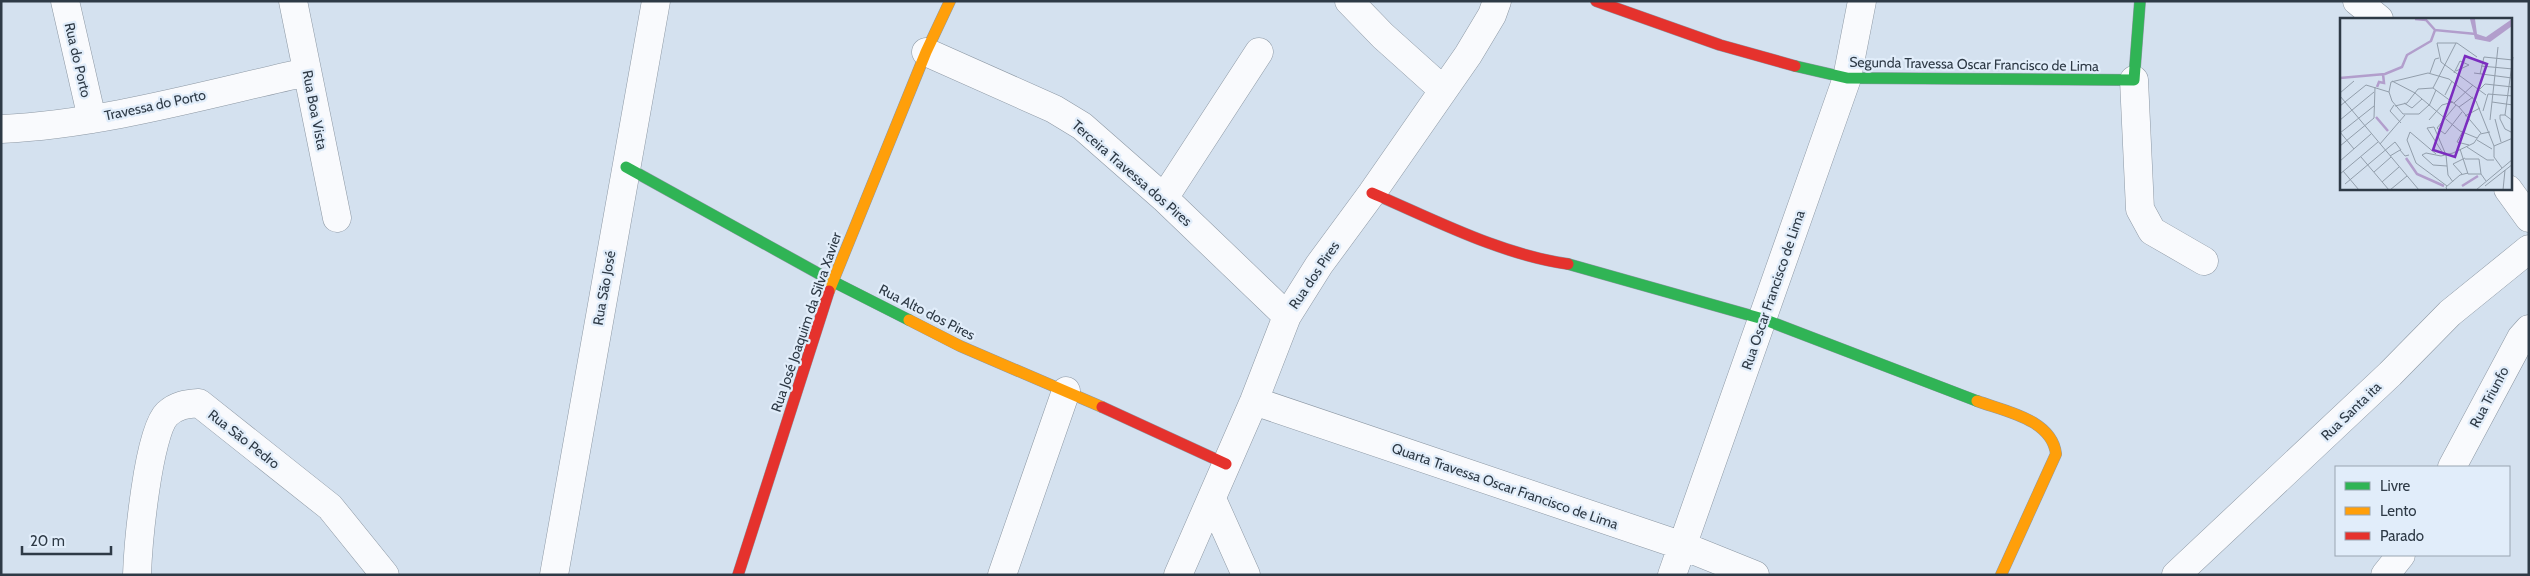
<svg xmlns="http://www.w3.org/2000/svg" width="2530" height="576" viewBox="0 0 2530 576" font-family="Cabin,sans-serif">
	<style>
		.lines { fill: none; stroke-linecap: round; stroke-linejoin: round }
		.street-casing { stroke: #8d98a4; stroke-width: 29 }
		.fast-casing { stroke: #8d98a4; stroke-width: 12 }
		.slow-casing { stroke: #8d98a4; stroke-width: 12 }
		.jam-casing { stroke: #8d98a4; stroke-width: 12 }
		.street { stroke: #f9fafd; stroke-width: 28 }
		.fast { stroke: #30b455; stroke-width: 11 }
		.slow { stroke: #ff9f0a; stroke-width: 11 }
		.jam { stroke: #e5322d; stroke-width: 11 }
		.labels { text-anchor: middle; stroke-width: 4.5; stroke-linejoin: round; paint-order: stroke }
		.street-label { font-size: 14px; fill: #2e3a46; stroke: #e1edfa }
		.inset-river { fill: none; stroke: #b29ecc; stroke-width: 2.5 }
		.inset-road { fill: none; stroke: #929eab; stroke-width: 1 }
		.view { fill: #7b2cbf; fill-opacity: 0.15; stroke: #7b2cbf; stroke-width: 2.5 }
		.inset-edge { fill: none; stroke: #2e3a46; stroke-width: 2.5 }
	</style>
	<rect width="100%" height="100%" fill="#d4e1ef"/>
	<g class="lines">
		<defs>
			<path id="street" d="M65,1L92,119
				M293,1L337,218
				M1349,1L1383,36L1442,89
				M2357,1L2379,19
				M926,52L1054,109L1082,126L1164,198L1287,316
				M2134,80L2140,209L2152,231L2204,261
				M1,129C105,124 207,94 307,72
				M2508,189L2529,218
				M1164,198L1259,52
				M1254,401L1683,546L1755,575
				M2452,467L2521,338L2529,329
				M1212,499L1246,575
				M137,575C138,545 148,432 167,414C177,405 186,404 199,403L330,507L385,575
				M554,575L656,1
				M1002,575L1066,391
				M1178,575L1254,401L1287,316L1319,265L1372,193L1468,55L1492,15L1497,1
				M1672,575L1847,78L1862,1
				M2176,575L2390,374L2450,313L2529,249
				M2385,575L2401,555"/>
			<path id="fast" d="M1795,66L1847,78L2134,80L2140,1
				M626,167L832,281L909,320
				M1568,264L1763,319L1977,401"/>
			<path id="slow" d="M829,291L926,52L950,1
				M909,320L960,346L1102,407
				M1977,401C2004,411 2052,419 2056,454L2001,575"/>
			<path id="jam" d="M1596,1L1720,45L1795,66
				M1372,193C1435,220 1499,254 1568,264
				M1102,407L1226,464
				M738,575L829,291"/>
		</defs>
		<use href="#street" class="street-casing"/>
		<use href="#fast" class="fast-casing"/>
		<use href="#slow" class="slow-casing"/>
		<use href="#jam" class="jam-casing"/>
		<use href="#street" class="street"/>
		<use href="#fast" class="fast"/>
		<use href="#slow" class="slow"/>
		<use href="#jam" class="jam"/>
	</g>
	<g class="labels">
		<g class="street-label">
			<text transform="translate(78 60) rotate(77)" y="5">Rua do Porto</text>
			<text transform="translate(1974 64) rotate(1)" y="5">Segunda Travessa Oscar Francisco de Lima</text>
			<text transform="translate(155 105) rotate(-12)" y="5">Travessa do Porto</text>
			<text transform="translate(315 110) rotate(79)" y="5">Rua Boa Vista</text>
			<text transform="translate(1132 173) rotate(41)" y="5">Terceira Travessa dos Pires</text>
			<text transform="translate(1314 275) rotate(-56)" y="5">Rua dos Pires</text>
			<text transform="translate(604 288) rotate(-80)" y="5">Rua São José</text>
			<text transform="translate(1773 290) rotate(-71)" y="5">Rua Oscar Francisco de Lima</text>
			<text transform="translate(927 312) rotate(27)" y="5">Rua Alto dos Pires</text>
			<text transform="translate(806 322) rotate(-71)" y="5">Rua José Joaquim da Silva Xavier</text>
			<text transform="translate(2489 397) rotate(-62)" y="5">Rua Triunfo</text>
			<text transform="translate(2351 411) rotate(-44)" y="5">Rua Santa ita</text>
			<text transform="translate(244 439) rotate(38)" y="5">Rua São Pedro</text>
			<text transform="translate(1505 486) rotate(19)" y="5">Quarta Travessa Oscar Francisco de Lima</text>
		</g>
	</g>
	<g transform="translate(2340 18)">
		<rect width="172" height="172" fill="#d4e1ef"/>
		<path d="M130,1H135L137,16L146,19L172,1V8L150,24L135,21Z" fill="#b29ecc"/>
		<path class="inset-river" d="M75,1L86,2L95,12M0,60L45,56L62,49L67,37L91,23L95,12L136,16M37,69L39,64L44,65L43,56M36,99L48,113M66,140L77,156L104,168M122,168L138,158"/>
		<path class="inset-road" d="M137,39L117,25H97L101,44L146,77M141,48L173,51M90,55L95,41L99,40M114,55L120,43L129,47L116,53M134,55L172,60M140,56L144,39L173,42M52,63L75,75L120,113L137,120M93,70L116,25M140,71L145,66L173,69M0,75L14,63M105,77L112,63M0,78L79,172M152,84L173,87M64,85L72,90L82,81M114,85L133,67M54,87L50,93L61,105M89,87L79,96H63L52,83L49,74L51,64L88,55L109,61L136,83L154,128M0,88L26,67L49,74M55,88L67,85L78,71L93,70L119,89L141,115M89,88L96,72M119,89L133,79M143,93L148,76L173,78M165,97L173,39M125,98L140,90M155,101L161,124M160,101L165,111L173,115M160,101V97H165L173,103M0,102L34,74M89,102L102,87L113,84M129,102L117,124L129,127M150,102L158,29M97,110L105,116L122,94M97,110L116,87M0,114L14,131M0,115L34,88M137,122L152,131M40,126L65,97M0,128L34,100L35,69M154,128V139L162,150M154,128L173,120M127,129L147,142H154M120,131L128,156H141L146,163M96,136L70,114L67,122L76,145L107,168M104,137L87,110L94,109L106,137L108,157L113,164M50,138L60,132L65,138L69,137M21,139L49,172M125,141H139L141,156M0,143L31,116M107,148L93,147L82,137L86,135L101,138L113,135L134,125L140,116L150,114M3,153L19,172M34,154L51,139M0,156L38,124M122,156L113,146L125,140M42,164L59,149M5,166L55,124L61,132M145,168L173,146M50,172L67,158M107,172L106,169L120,157L128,155M136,172L173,141M163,172L165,152"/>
		<path class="view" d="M125,38L147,46L115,139L93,132Z"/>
		<rect width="172" height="172" class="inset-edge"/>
	</g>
	<rect width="2530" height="576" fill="none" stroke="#2e3a46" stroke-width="5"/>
	<rect x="2335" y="466" width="175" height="90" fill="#e1edfa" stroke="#99a5b2"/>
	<rect x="2345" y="482" width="25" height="8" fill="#30b455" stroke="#99a5b2"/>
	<text x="2380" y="491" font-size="15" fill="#2e3a46">Livre</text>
	<rect x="2345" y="507" width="25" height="8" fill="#ff9f0a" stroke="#99a5b2"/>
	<text x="2380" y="516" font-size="15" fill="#2e3a46">Lento</text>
	<rect x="2345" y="532" width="25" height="8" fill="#e5322d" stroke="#99a5b2"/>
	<text x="2380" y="541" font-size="15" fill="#2e3a46">Parado</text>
	<path d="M22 546v8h89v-8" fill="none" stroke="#2e3a46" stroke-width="2.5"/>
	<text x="30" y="546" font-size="15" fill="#2e3a46" stroke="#e1edfa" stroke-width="4" paint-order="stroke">20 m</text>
</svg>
